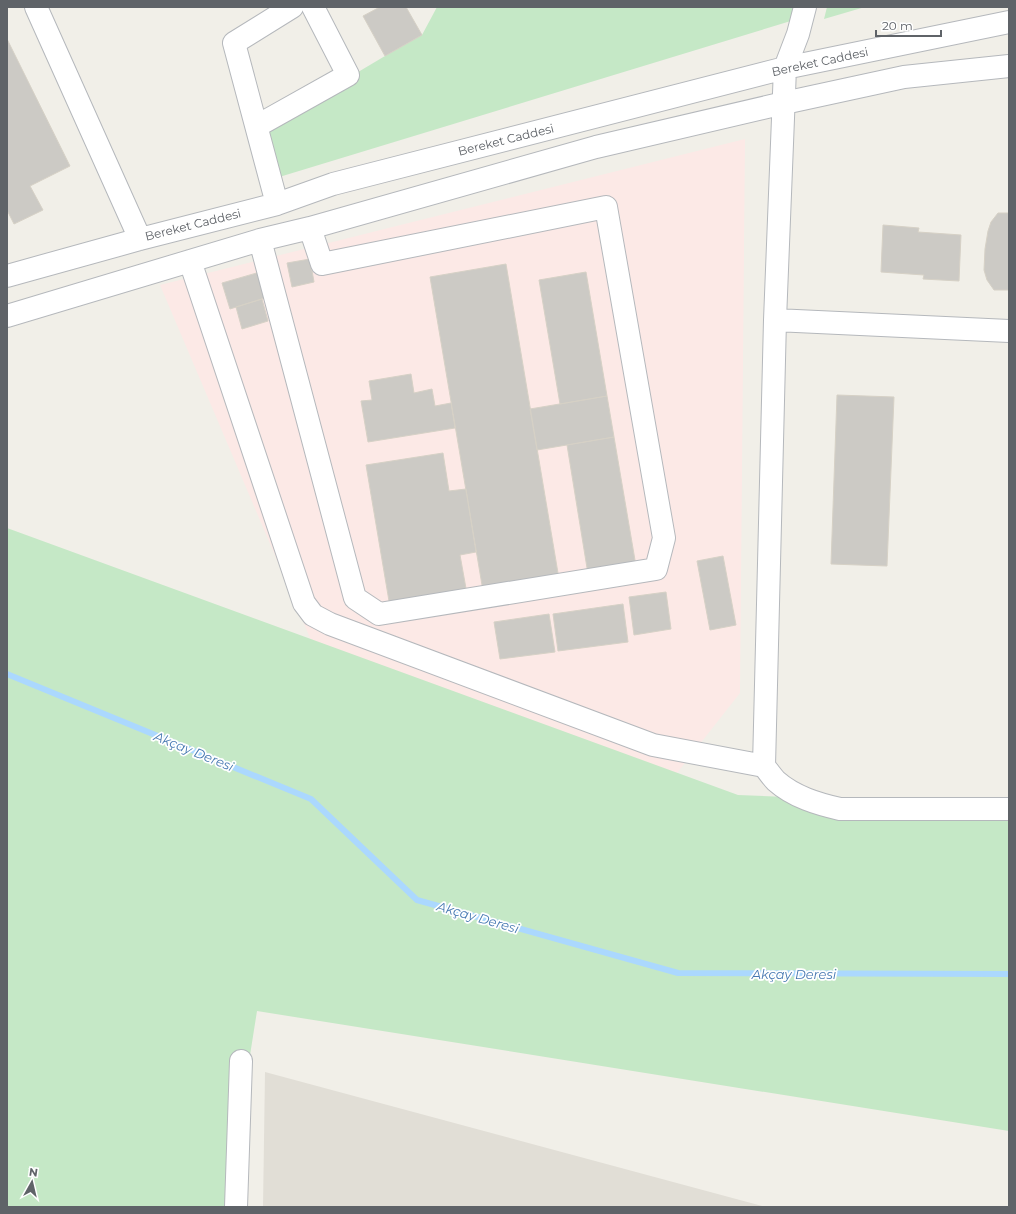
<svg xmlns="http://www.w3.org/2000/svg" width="1016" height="1214" viewBox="0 0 1016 1214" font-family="Montserrat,sans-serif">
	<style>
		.education { fill: #e1ded6 }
		.medical { fill: #fce9e6 }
		.green { fill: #c5e8c6 }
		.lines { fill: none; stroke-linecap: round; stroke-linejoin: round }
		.stream { stroke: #abd8fe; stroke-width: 6 }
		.building { fill: #cccac5; stroke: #d6d1c6 }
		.minor-casing { stroke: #b5b8bc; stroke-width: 24 }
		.minor { stroke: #fff; stroke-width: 22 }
		.labels { text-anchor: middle; stroke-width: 3.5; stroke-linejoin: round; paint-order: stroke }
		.street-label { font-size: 12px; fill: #5f6368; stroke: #fff }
		.water-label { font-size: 13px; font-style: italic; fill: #4678b1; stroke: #fff }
	</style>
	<rect width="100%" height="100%" fill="#f1efe8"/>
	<path class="education" d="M265,1072L766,1207H263Z"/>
	<path class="medical" d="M745,139L740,693L677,773L319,659L160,285Z"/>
	<path class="green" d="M437,7H797L794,20L276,178L264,128L385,56L422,35Z
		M827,7H865L824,19Z
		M7,528L738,795L1009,806V1131L257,1011L226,1207H7Z"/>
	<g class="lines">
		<path class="stream" d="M7,674L311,799L417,900L678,973L1009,974"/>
	</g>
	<path class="building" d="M380,7H406L422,35L385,56L363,16Z
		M7,39L70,166L30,186L43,210L14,224L7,210Z
		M998,213H1009V290H994L987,280L984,270L985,249L988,231L991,222Z
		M883,225L919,228L918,232L961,235L959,281L923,279L924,275L881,272Z
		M310,259L314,282L292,287L287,263Z
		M506,264L559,579L483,591L430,277Z
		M260,272L268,297L230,309L222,283Z
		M586,272L607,396L560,404L539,280Z
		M262,299L268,321L242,329L236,307Z
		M411,374L414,393L432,389L435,406L451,403L455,428L368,442L361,401L372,400L369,381Z
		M837,395L894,397L887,566L831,564Z
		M607,396L614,437L537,450L530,409Z
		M614,437L636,566L588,574L567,445Z
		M443,453L449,491L466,489L476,552L460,555L467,594L390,607L366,465Z
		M723,556L736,625L710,630L697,561Z
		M666,592L671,629L634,635L629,597Z
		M623,604L628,642L558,651L553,614Z
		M549,614L555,652L500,659L494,622Z"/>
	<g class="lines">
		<defs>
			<path id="minor" d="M36,7L140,239
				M257,126L348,75L313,7
				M277,204L234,43L292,7
				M260,240L355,598L379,614L656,569L664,538L606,207L322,264L310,228
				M190,261L304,603L313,615L330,624L653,745L764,766L775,320L785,68L798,34L805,7
				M7,276L140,239L277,204L333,184L785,68L1009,22
				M7,316L260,240L310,228L596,147L784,103L904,77L1009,66
				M775,320L1009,331
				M764,766C768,771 772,777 776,781C794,797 818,804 840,809H1009
				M236,1207L241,1061"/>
		</defs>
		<use href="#minor" class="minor-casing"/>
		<use href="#minor" class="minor"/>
	</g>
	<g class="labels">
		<g class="street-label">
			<text transform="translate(820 62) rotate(-12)" y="4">Bereket Caddesi</text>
			<text transform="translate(506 140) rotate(-14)" y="4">Bereket Caddesi</text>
			<text transform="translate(193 225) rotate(-14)" y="4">Bereket Caddesi</text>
		</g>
		<g class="water-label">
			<text transform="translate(194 751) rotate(22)" y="5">Akçay Deresi</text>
			<text transform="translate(478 917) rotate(16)" y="5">Akçay Deresi</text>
			<text x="794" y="979">Akçay Deresi</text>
		</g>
	</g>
	<rect width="1016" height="1214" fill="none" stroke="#5f6368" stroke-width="16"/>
	<g transform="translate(32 1182) rotate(8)" stroke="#ffffff" stroke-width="3" paint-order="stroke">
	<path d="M0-3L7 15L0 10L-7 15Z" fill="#5f6368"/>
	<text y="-6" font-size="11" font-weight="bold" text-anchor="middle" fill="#5f6368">N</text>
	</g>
	<path d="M876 30v6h65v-6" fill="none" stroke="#5f6368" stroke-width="2"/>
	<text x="882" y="30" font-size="12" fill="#5f6368" stroke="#ffffff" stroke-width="3" paint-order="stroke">20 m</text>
</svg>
